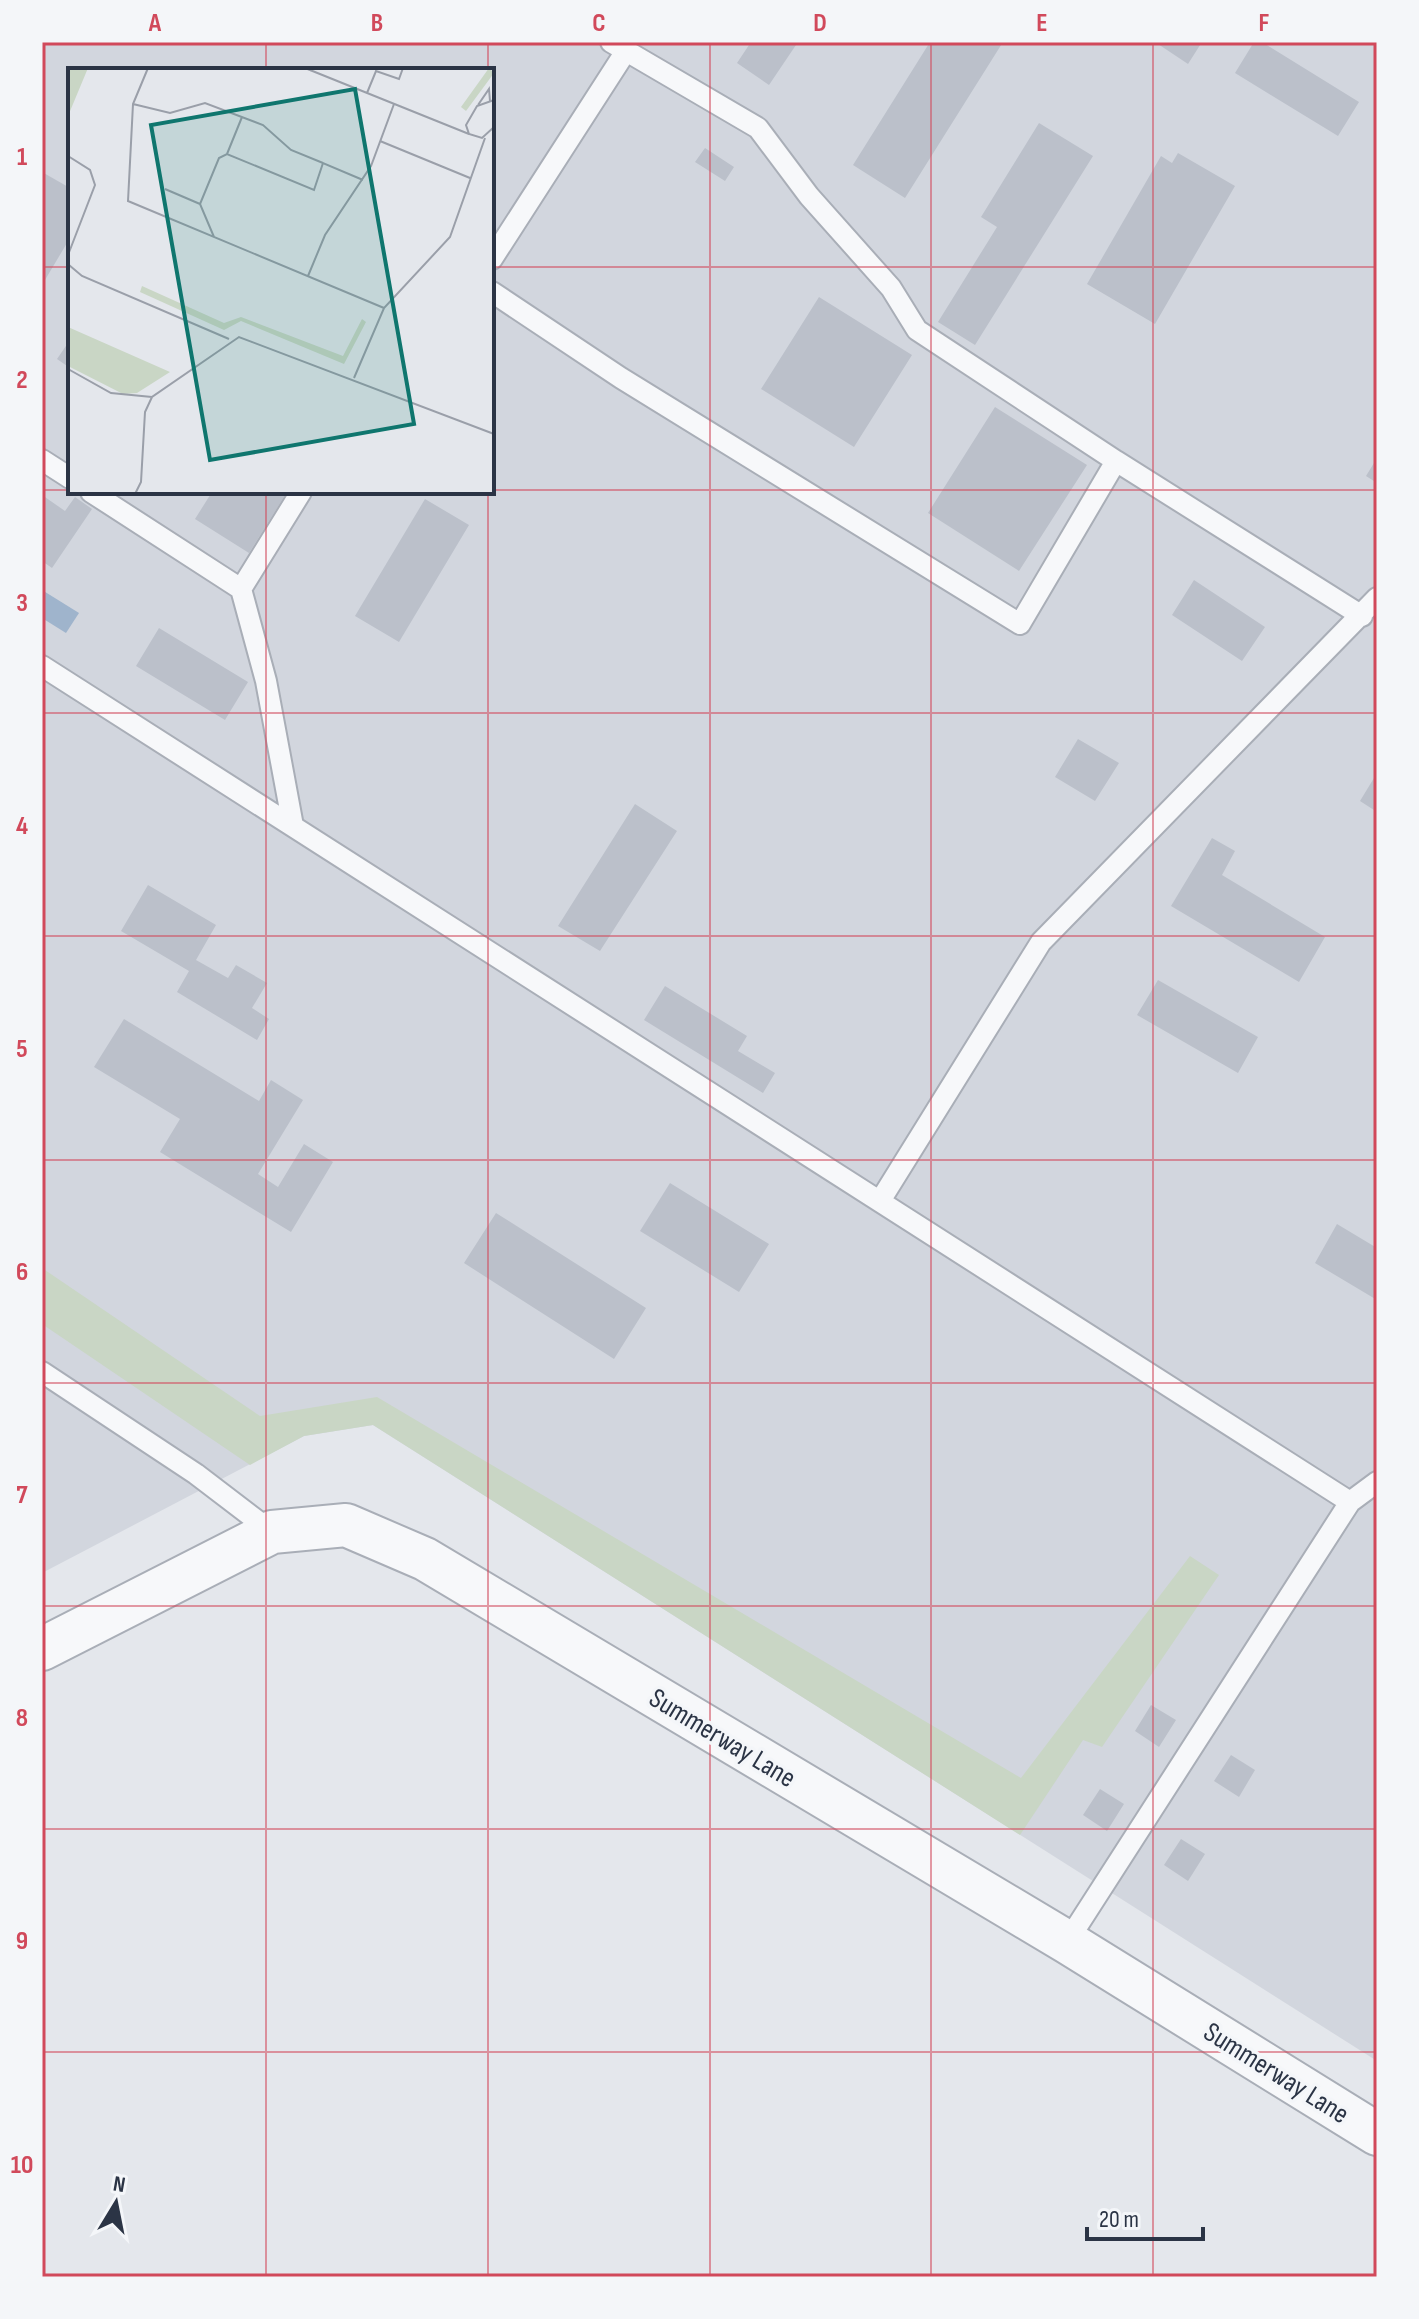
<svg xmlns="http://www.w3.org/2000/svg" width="1419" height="2319" viewBox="0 0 1419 2319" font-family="'Sofia Sans Condensed',sans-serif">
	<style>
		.built { fill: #d2d6de; fill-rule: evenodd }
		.green { fill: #c9d6c5 }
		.water { fill: #9fb4cc }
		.building { fill: #bbc0ca }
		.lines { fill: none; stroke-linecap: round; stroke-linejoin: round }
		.lane-casing { stroke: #a9aeb7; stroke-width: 24 }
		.street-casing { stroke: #a9aeb7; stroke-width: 46 }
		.lane { stroke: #f7f8fa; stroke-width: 20 }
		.street { stroke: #f7f8fa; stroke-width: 42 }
		.grid { fill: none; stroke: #d1495b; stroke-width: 2; stroke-opacity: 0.55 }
		.labels { text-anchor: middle; stroke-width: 7; stroke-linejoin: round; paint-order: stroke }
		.street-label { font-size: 28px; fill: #2b3445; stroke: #f4f6f9 }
		.inset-road { fill: none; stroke: #9a9fa9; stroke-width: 2 }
		.view { fill: #0f766e; fill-opacity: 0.15; stroke: #0f766e; stroke-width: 4 }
		.inset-edge { fill: none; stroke: #2b3445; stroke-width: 4 }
		.neatline { fill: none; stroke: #d1495b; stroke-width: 3 }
		.grid-label { font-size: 26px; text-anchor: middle; font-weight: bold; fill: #d1495b }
	</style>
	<rect width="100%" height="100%" fill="#e4e7ec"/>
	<path class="built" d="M42,42H1377V2061L373,1425L304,1436L42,1573ZM70,70H492V492H70Z"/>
	<path class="green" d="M42,1268L260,1416L377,1397L1021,1778L1190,1556L1219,1575L1102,1747L1083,1740L1020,1835L373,1425L304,1436L250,1465L42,1324Z"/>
	<path class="water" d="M42,590L79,613L66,633L42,618Z"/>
	<path class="building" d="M751,42H798L769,85L737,63Z
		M930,42H1003L905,198L853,165Z
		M1155,42H1202L1188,64Z
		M1254,42H1262L1359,102L1338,136L1235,73Z
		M1039,123L1093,156L975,345L938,322L997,227L981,217Z
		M705,148L734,167L725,181L695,162Z
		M1178,153L1235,186L1155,324L1087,284L1161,156L1172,163Z
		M42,172L70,188V238L42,285Z
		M819,297L912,355L854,447L761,389Z
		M70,340V368L57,359Z
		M995,407L1087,465L1019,571L928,513Z
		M1377,458V483L1366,476Z
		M212,492H287L249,553L195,519Z
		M42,495L65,511L75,497L92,509L52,568L42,561Z
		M425,499L469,525L399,642L355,616Z
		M1194,580L1265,627L1242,661L1172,615Z
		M159,628L248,682L225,720L136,666Z
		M1078,739L1119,763L1095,801L1055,777Z
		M1377,773V812L1360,801Z
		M635,804L677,831L600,951L558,926Z
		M1212,838L1235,851L1222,875L1325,937L1299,982L1171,906Z
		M148,885L216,925L196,960L228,978L236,965L267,983L252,1008L269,1019L257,1040L177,992L189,971L121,931Z
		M1158,980L1258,1037L1238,1073L1137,1015Z
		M665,986L747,1036L738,1051L775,1073L763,1093L644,1020Z
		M124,1019L259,1101L271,1080L303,1100L258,1174L278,1187L304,1144L333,1162L291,1232L160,1152L180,1119L94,1067Z
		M670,1183L769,1244L739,1292L640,1231Z
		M496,1213L646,1308L614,1359L464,1263Z
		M1337,1224L1377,1248V1300L1315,1263Z
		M1151,1705L1176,1720L1159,1747L1135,1731Z
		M1231,1755L1255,1770L1239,1797L1214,1781Z
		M1100,1789L1124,1804L1107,1831L1083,1815Z
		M1181,1839L1205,1854L1188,1881L1164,1865Z"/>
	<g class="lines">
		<defs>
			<path id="lane" d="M611,42L758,128L809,196L891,288L917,330L1116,461
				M492,259L626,51
				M492,292L621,378L1020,624L1116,461L1362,616
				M42,460L70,478
				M91,492L241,589
				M42,666L1350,1502
				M293,826L266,681L241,589L301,492
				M880,1201L1041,942L1377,598
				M42,1372L196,1474L272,1532
				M1067,1942L1350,1502L1377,1482"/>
			<path id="street" d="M42,1649L272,1532L346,1525L425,1559L1067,1942L1377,2134"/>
		</defs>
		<use href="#lane" class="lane-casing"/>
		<use href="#street" class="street-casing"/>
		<use href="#lane" class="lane"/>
		<use href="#street" class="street"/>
	</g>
	<path class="grid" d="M266,42V70M488,42V70M710,42V2277M931,42V2277M1153,42V2277M42,267H70M492,267H1377M42,490H70M492,490H1377M266,492V2277M488,492V2277M42,713H1377M42,936H1377M42,1160H1377M42,1383H1377M42,1606H1377M42,1829H1377M42,2052H1377"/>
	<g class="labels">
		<g class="street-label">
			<text transform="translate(723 1737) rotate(31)" y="10">Summerway Lane</text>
			<text transform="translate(1277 2072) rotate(32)" y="10">Summerway Lane</text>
		</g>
	</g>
	<g transform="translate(68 68)">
		<rect width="426" height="426" fill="#e4e7ec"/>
		<path d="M0,0H20L0,48ZM421,0L426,5L398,43L393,39ZM74,218L156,255L173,249L275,288L294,251L298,254L276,296L173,253L156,262L72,224ZM0,259L102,304L69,325L55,326L0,298Z" fill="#c9d6c5"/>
		<path class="inset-road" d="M80,0L65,36L60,133L316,240M237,0L401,66M299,25L308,3L331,11L335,0M426,32L409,38L398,57L401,66L414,70L426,59M65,36L102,45L137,35L195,57L223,82L255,95M410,37L421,21L422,33M312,73L402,110M159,86L174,49M0,88L22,102L27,117L0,187M97,121L132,136M146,169L132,136L151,90L159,86L246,122L255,95L295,112M0,188L1,197L14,208L161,271M240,208L257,167L303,98L326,36M0,301L43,325L84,329M286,310L316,240L382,169L417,70M67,426L73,414L77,344L84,329L171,269L426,366"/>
		<path class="view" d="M287,21L346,356L142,392L83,57Z"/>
		<rect width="426" height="426" class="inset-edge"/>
	</g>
	<rect width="1419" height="2319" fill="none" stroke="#f4f6f9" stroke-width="88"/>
	<g transform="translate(116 2203) rotate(10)" stroke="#f4f6f9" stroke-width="6" paint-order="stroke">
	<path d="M0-6L14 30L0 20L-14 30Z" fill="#2b3445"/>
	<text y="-12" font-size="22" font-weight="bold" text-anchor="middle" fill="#2b3445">N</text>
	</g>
	<path d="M1087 2227v12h116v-12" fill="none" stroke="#2b3445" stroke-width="4"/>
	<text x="1099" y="2227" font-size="24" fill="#2b3445" stroke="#f4f6f9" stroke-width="6" paint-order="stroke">20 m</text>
	<rect x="44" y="44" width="1331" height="2231" class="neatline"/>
	<g class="grid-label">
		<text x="155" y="31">A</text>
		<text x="377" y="31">B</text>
		<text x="599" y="31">C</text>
		<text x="820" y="31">D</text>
		<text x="1042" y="31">E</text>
		<text x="1264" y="31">F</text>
		<text x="22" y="165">1</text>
		<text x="22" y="388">2</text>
		<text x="22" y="611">3</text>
		<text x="22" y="834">4</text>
		<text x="22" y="1057">5</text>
		<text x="22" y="1280">6</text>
		<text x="22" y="1503">7</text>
		<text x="22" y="1726">8</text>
		<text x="22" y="1949">9</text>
		<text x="22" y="2173">10</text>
	</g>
</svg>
